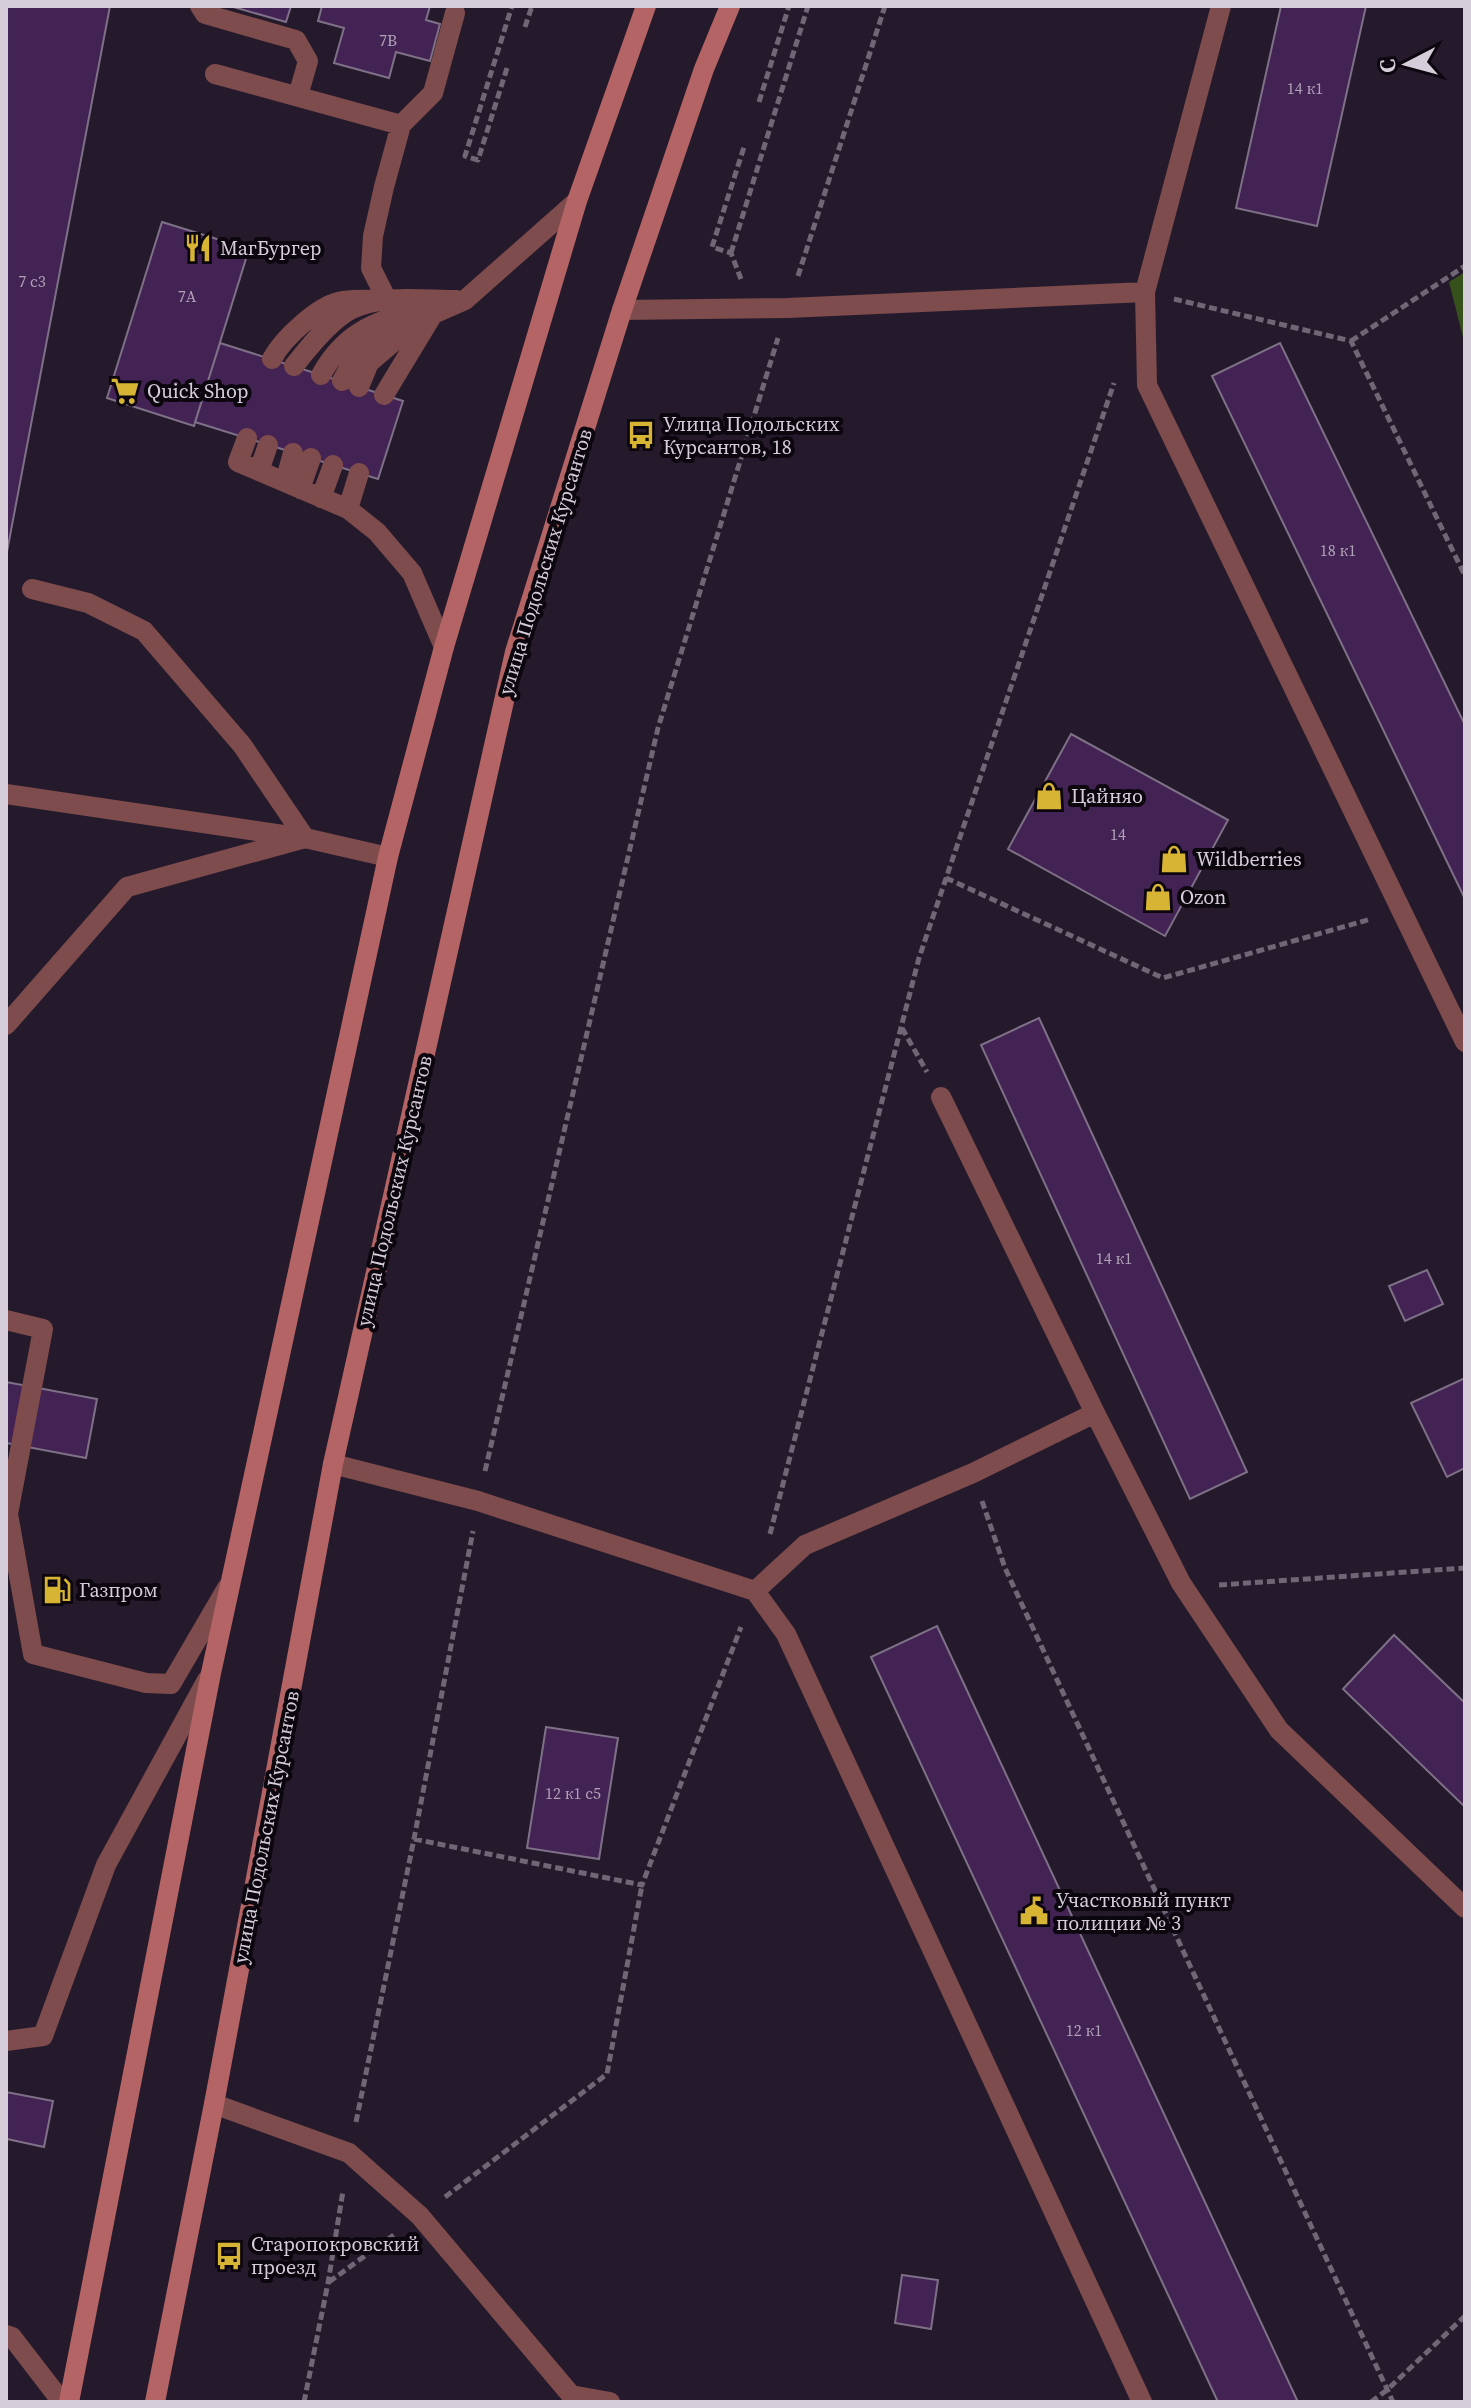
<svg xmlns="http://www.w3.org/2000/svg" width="1471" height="2408" viewBox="0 0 1471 2408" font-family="'Source Serif 4',serif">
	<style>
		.green { fill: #37511d }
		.building { fill: #432254; stroke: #7e7187; stroke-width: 2 }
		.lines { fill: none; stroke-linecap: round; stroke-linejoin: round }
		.path { stroke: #6f6676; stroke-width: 5; stroke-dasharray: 8 4; stroke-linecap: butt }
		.service { stroke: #7e4c4c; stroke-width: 20 }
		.secondary { stroke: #b46464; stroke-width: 20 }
		.labels { text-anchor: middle; stroke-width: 8; stroke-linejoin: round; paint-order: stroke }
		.number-label { font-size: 16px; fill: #b0a3b8 }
		.poi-label { font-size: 20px; fill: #d5ceda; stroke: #0c070e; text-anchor: start }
		.street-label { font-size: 20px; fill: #d5ceda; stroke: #0c070e }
	</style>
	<rect width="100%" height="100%" fill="#251a2c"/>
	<path class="green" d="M1465,272V345L1449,282Z"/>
	<path class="building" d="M6,6H110L6,557Z
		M230,6H291L286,22Z
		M322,6H430L426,20L440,24L430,61L396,52L389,78L334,63L344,28L318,21Z
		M1281,6H1366L1317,226L1236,208Z
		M162,222L249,249L194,426L107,398Z
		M220,343L403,401L378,479L195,422Z
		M1280,343L1465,725V899L1212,376Z
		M1071,734L1228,820L1165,936L1008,849Z
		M1039,1018L1247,1472L1190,1499L981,1045Z
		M1427,1270L1443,1304L1405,1321L1389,1286Z
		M1465,1378V1468L1447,1477L1411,1403Z
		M6,1382L97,1399L86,1458L6,1443Z
		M937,1626L1298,2402H1218L871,1657Z
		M1394,1635L1465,1703V1807L1343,1689Z
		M546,1727L618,1738L599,1859L527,1848Z
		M6,2092L53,2101L44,2147L7,2139L6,2144Z
		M902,2275L938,2280L931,2329L895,2323Z"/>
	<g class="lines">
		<path class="path" d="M525,27L532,6
			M507,68L478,160L465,156L512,6
			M759,102L789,6
			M731,253L808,6
			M798,276L885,6
			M741,279L731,253L712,247L745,144
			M1174,299L1351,341L1465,576
			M1351,341L1465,266
			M946,878L1163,978L1371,919
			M902,1028L927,1072
			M485,1471L658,728L778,338
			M982,1501L1005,1568L1393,2402
			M770,1534L919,958L1114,383
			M1219,1585L1465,1568
			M414,1839L642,1885L741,1627
			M356,2122L414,1839L473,1531
			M445,2197L607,2074L642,1885
			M329,2282L395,2234
			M304,2402L328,2283L343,2191
			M1371,2402L1387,2390L1465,2316"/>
		<path class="service" d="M200,6L205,14L296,40L308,61L298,96
			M215,74L401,125
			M1145,292L1147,385L1465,1042
			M622,310L788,308L1145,292L1221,6
			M272,359C283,338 320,304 343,301C357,299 373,300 387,300L371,268L373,236L384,187L401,125L433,93L455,13
			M294,366C308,348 331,319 352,309C383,294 423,300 457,300
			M321,375C346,329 382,318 430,308
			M342,381C353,360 364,339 387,331
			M359,387L369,363L411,327L426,319
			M384,395L433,314L465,300L577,201
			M247,438L238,462L348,509
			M259,471L268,445
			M359,473L348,509L377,532L412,573L444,647
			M285,482L293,453
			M300,489L311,458
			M321,498L333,465
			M32,589L88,603L144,631L242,745L305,838L388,857
			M6,794L297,837
			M6,1025L127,887L305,838
			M941,1097L1095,1413L1181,1583L1279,1730L1465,1908
			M6,1320L43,1329L8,1514L33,1654L146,1683L171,1684L227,1588
			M333,1464L478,1501L755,1591L786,1634L1142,2402
			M755,1591L805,1545L973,1473L1095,1413
			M6,2041L43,2036L106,1865L207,1680
			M214,2104L349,2153L420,2216L571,2395L610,2402
			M6,2335L12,2337L62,2402"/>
		<path class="secondary" d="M69,2402L211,1673L388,857L444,647L577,201L646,6
			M155,2402L214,2104L333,1464L515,652L622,310L704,69L730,6"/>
	</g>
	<defs>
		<symbol id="restaurant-bare" viewBox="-9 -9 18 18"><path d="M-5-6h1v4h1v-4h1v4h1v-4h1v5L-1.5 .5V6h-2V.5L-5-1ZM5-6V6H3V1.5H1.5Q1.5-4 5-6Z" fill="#d7b434" stroke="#0c070e" stroke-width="2.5" paint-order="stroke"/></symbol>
		<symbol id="supermarket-bare" viewBox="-9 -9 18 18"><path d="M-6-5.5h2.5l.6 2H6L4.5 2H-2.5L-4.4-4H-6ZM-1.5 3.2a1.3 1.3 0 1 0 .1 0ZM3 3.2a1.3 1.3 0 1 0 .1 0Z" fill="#d7b434" stroke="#0c070e" stroke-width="2.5" paint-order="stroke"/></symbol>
		<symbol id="bus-bare" viewBox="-9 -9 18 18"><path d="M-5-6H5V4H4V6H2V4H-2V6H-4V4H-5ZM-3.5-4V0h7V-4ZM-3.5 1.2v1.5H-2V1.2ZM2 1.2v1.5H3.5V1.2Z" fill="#d7b434" stroke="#0c070e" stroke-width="2.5" paint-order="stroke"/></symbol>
		<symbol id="shop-bare" viewBox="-9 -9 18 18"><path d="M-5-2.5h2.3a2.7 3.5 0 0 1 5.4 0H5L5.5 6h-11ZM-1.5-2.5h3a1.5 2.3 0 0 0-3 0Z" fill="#d7b434" stroke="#0c070e" stroke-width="2.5" paint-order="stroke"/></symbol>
		<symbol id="fuel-bare" viewBox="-9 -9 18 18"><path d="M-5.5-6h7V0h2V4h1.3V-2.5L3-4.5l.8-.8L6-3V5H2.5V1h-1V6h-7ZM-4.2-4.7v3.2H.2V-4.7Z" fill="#d7b434" stroke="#0c070e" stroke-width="2.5" paint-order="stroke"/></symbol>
		<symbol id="civic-bare" viewBox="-9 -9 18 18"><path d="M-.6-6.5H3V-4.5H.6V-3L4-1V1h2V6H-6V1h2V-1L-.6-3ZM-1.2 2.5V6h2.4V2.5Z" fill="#d7b434" stroke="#0c070e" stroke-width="2.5" paint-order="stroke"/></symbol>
	</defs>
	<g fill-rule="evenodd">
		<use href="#restaurant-bare" x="178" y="228" width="40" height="40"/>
		<use href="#supermarket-bare" x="105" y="371" width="40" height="40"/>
		<use href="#bus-bare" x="621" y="415" width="40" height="40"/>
		<use href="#shop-bare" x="1029" y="776" width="40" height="40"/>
		<use href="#shop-bare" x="1154" y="839" width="40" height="40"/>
		<use href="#shop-bare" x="1138" y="877" width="40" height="40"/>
		<use href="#fuel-bare" x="37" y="1570" width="40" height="40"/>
		<use href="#civic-bare" x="1014" y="1891" width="40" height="40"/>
		<use href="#bus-bare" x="209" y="2236" width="40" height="40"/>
	</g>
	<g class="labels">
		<g class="number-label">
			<text x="388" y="46">7В</text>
			<text x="1305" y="94">14 к1</text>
			<text x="32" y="287">7 с3</text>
			<text x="187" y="302">7А</text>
			<text x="1338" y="556">18 к1</text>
			<text x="1118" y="840">14</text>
			<text x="1114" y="1264">14 к1</text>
			<text x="573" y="1799">12 к1 с5</text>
			<text x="1084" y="2036">12 к1</text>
		</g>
		<g class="poi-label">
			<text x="220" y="255">МагБургер</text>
			<text x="147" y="398">Quick Shop</text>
			<text x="663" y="431">Улица Подольских<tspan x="663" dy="23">Курсантов, 18</tspan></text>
			<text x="1071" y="803">Цайняо</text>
			<text x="1196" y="866">Wildberries</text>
			<text x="1180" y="904">Ozon</text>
			<text x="79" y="1597">Газпром</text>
			<text x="1056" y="1907">Участковый пункт<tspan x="1056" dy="23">полиции № 3</tspan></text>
			<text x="251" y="2251">Старопокровский<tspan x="251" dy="23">проезд</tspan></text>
		</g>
		<g class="street-label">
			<text transform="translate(545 562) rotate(-73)" y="7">улица Подольских Курсантов</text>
			<text transform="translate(394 1191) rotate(-77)" y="7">улица Подольских Курсантов</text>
			<text transform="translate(266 1827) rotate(-79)" y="7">улица Подольских Курсантов</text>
		</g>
	</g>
	<rect width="1471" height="2408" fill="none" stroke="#d5ceda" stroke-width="16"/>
	<g transform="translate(1407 64) rotate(264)" stroke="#0c070e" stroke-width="6" paint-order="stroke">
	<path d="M0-6L14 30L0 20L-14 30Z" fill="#d5ceda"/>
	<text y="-12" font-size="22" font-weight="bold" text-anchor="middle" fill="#d5ceda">С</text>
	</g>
</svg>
